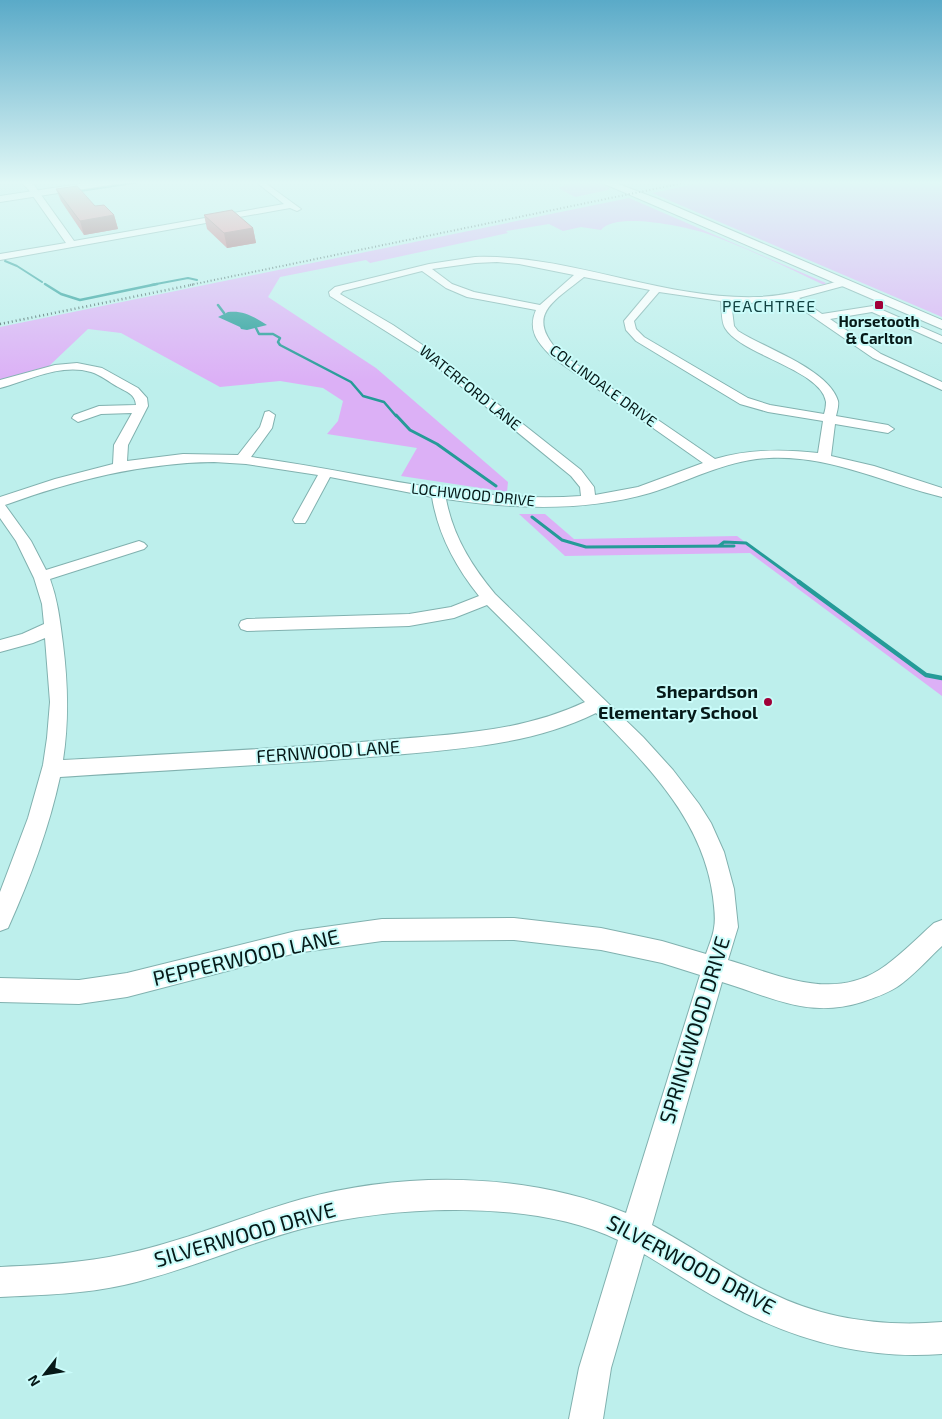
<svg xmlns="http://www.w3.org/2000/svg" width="942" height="1419" viewBox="0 0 942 1419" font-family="'Exo 2',sans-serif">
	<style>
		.green { fill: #dcb0f6 }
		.water { fill: #259b98 }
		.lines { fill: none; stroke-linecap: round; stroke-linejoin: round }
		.stream-far3 { stroke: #259b98; stroke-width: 2 }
		.stream-far2 { stroke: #259b98; stroke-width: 2.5 }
		.stream-far1 { stroke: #259b98; stroke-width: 3 }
		.stream { stroke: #259b98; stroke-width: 4.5 }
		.minor-casing { stroke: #81b1af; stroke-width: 2 }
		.major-casing { stroke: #81b1af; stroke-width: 2 }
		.minor { fill: #fff; fill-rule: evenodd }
		.major { fill: #fff; fill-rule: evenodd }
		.rail-far1 { stroke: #415e5d; stroke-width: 2; stroke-dasharray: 1 2.5; stroke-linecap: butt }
		.rail { stroke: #415e5d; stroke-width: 2.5; stroke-dasharray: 1 3; stroke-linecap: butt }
		.wall { fill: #c8727d }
		.shaded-wall { fill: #a35c66 }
		.building { fill: #e98491; stroke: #a35c66 }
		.poi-dot { fill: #a00038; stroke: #cafcfa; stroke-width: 2 }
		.labels { text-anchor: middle; stroke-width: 4; stroke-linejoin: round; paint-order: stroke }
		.far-poi-label { font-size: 15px; font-weight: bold; fill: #061918; stroke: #cafcfa }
		.far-street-label { font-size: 15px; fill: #061918; stroke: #cafcfa }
		.far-neighbourhood-label { font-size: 16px; letter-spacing: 1px; fill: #134342; stroke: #cafcfa }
		.poi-label { font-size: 18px; font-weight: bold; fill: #061918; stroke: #cafcfa; text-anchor: end }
		.street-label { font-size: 18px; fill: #061918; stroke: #cafcfa }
		.near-street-label { font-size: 21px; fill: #061918; stroke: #cafcfa }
	</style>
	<rect width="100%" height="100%" fill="#bdefec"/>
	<path class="green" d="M569,182H597L610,187L608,190L575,197L558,188L571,183Z
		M705,182H942V317L652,193Z
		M629,198L826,283L824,285C786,267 747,248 708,234C687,227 616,211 601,230L581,227L563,231L549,224L506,231L508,233L370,263L366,260L280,277L268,297L376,368L508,482L507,492L401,476L417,448L327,434L338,421L343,401L323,388L280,381L220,387L121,333L88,329L48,367L0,380V327Z
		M519,514H545L574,539L737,536L926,676L942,678V696L750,553L565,556Z"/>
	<path class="water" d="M228,312C243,310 255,317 267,325L247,330L241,329L240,327L218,317Z"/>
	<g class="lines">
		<path class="stream-far3" d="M80,191L140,182
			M5,261L17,266L42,282
			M151,285L188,278L197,280"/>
		<path class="stream-far2" d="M45,284L61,294L80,300L157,284
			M218,305L224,313
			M256,328L259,334H273L280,338L278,342L280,345L351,382L363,396L384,402L396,416"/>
		<path class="stream-far1" d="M396,415L410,430L437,444L496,486
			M532,517L562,540L586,547L734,546
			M719,546L724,542L746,543L801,583"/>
		<path class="stream" d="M799,582L926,675L942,678"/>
		<defs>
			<path id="minor" d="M21,182H29L34,185L74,241L284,204L256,182H264L301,209L297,211L290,208L0,260V254L66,243L28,189Z
				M475,257C570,254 662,300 758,297C788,296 815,287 844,280L849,283L847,285L799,298L822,314L873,306L942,336V343L872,312L830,319L881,354L942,382V390L873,358L790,301L757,303L731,302L734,326L738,331C764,348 829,369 838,401C839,405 837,412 836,416L888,425L894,429L888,433L835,424L831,456L874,466L942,488V497C884,483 831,455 769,458C726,460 690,481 650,493C584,512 513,509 446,499C453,536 471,565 495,594L643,737L673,770L699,804L711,823L724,852L734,889L738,927L728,960C776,974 830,1001 879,970C898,958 916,939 934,923L942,920V946C927,960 913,976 897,987C886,994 874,998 862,1002C809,1019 771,997 722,982L652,1225C693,1247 730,1274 771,1293C824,1319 884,1327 942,1322V1354C866,1360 793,1340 726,1303C698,1288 671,1270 644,1254L611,1368L603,1419H569L579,1368L618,1240C533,1199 395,1205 305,1228C244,1244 186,1271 124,1285C84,1294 41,1295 0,1297V1267C41,1265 84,1263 124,1254C185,1241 242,1216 302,1199C405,1171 527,1172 626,1213L700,975L662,963L601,950L514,940L382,941L296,953L127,997L79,1004L0,1002V978L79,980L127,973L296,931L382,919L514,918L601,928L662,941L706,954C709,945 713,936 714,928C716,918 714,907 713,897C703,820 648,766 596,713C529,746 455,749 382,756C275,765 167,770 60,777C49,828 30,879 8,928L0,931V892L28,818L43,765L47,738L50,702L45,638L33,643L0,652V640L22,634L44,624L42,604L34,578L16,541L0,518V497L55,479L113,464L114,445L132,413L101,414L78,422L72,418L74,415L99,406L136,405C135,394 127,392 118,387C109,382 101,375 91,372C61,363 29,380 0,388V380L55,365L77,363L102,368L138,388L147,398L148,406L128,445L127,461L183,454L238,455L260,427L265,412L269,411L275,415L272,428L251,457C361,471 469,504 581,496L580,487L571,476L419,352L330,296L329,292L335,287L429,264ZM497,262L519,264L574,275L540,305L474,292L452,284L432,269L475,263ZM422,271L446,288L467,297L536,310C527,331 538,343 552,357L703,463L638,487L595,495L594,487L581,470L427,348L393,325L340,294L343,291ZM584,277L650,290L624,321L626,330L636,341L740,404L768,412L823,421L818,453C783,449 749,449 715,459L560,353C524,315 553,302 584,277ZM659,292L721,301C722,309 721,321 725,328C741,355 822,370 826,402C826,406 825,411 824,414L770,405L748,398L644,337L636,329L634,321ZM214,462L246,464L318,475L293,520L295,523H305L307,520L330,477L432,497C438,534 455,566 479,596L451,607L409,614L247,619L241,621L239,625L241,629L247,631L409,626L454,618L487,605L585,702C522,732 453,734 385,740C278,749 171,754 63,760C69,721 68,684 63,644C60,621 58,601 50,579L144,549L147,546L144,543L139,541L46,570L31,541L5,505C74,480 141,463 214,462Z"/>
			<path id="major" d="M93,182H115L110,185L0,202V196Z
				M600,182H613L658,199L942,320V329Z"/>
		</defs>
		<use href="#minor" class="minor-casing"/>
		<use href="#major" class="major-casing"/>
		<use href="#minor" class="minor"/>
		<use href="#major" class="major"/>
		<path class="rail-far1" d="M190,285L688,182"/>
		<path class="rail" d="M0,324L196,284"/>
	</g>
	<path class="wall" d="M56,189L114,215L118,229L84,235L61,201Z
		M204,215L253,228L256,243L227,248L207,229Z"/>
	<path class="shaded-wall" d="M114,215L118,229L84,235L80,221Z
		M253,228L256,243L227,248L224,233Z"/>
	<path class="building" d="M77,186L95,206L104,205L114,215L80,221L56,189Z
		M232,210L253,228L224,233L204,215Z"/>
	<linearGradient id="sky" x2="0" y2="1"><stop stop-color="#5aaac8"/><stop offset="0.48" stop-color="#e1f8f6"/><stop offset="1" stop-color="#e1f8f6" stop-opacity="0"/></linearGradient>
	<rect width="942" height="380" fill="url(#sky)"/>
	<g class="poi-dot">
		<rect x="874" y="300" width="10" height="10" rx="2.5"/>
		<circle cx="768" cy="702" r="5"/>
	</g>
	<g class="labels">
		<g class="far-poi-label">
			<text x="879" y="327">Horsetooth<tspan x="879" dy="17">&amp; Carlton</tspan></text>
		</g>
		<g class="far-street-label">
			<text transform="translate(603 386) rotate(36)" y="5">COLLINDALE DRIVE</text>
			<text transform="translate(470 388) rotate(39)" y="5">WATERFORD LANE</text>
			<text transform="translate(473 495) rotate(6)" y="5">LOCHWOOD DRIVE</text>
		</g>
		<g class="far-neighbourhood-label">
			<text x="769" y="312">PEACHTREE</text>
		</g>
		<g class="poi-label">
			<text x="758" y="698">Shepardson<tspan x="758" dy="21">Elementary School</tspan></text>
		</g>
		<g class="street-label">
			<text transform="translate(328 752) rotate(-4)" y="6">FERNWOOD LANE</text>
		</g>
		<g class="near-street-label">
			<text transform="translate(246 958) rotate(-13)" y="7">PEPPERWOOD LANE</text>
			<text transform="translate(695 1030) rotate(-73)" y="7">SPRINGWOOD DRIVE</text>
			<text transform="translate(245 1235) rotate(-16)" y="7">SILVERWOOD DRIVE</text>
			<text transform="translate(691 1265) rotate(28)" y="7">SILVERWOOD DRIVE</text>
		</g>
	</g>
	<g transform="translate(45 1374) rotate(239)" stroke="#cafcfa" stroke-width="4" paint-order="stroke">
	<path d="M0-4L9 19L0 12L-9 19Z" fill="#061918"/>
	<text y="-8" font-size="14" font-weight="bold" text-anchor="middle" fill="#061918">N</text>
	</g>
</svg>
